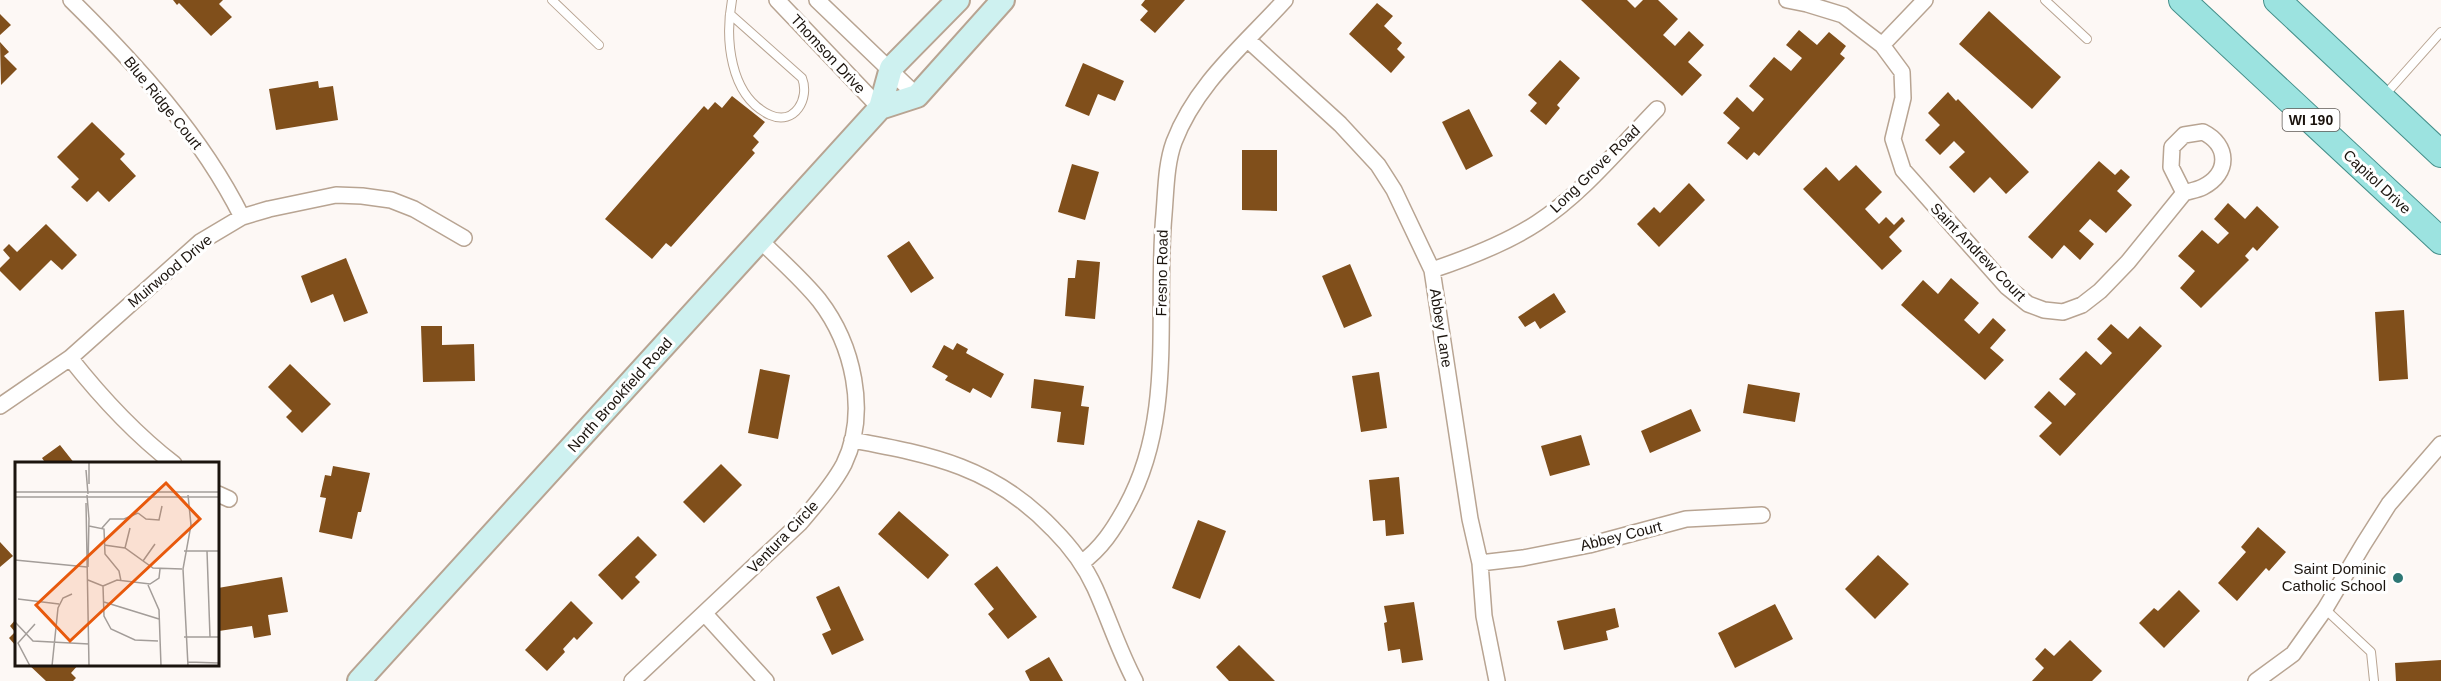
<svg xmlns="http://www.w3.org/2000/svg" width="2441" height="681" viewBox="0 0 2441 681" font-family="Helvetica,sans-serif">
	<style>
		.building { fill: #804f1b }
		.lines { fill: none; stroke-linecap: round; stroke-linejoin: round }
		.lane-casing { stroke: #b8a492; stroke-width: 10 }
		.street-casing { stroke: #b8a492; stroke-width: 18 }
		.secondary-casing { stroke: #b8a492; stroke-width: 26 }
		.primary-casing { stroke: #448f8a; stroke-width: 28 }
		.lane { stroke: #fff; stroke-width: 8 }
		.street { stroke: #fff; stroke-width: 15 }
		.secondary { stroke: #cef1f0; stroke-width: 22 }
		.primary { stroke: #9ce3e0; stroke-width: 26 }
		.poi-dot { fill: #2e7774; stroke: #fff; stroke-width: 2 }
		.labels { text-anchor: middle; stroke-width: 6; stroke-linejoin: round; paint-order: stroke }
		.shield { fill: #fff; stroke: #5f5a56; stroke-width: 1.5 }
		.shield-label { font-size: 14px; font-weight: bold; fill: #1b140e }
		.street-label { font-size: 15px; fill: #1b140e; stroke: #fff }
		.poi-label { font-size: 15px; fill: #1b140e; stroke: #fff; text-anchor: end }
		.inset-road { fill: none; stroke: #a39d99; stroke-width: 1.5 }
		.view { fill: #e8590c; fill-opacity: 0.15; stroke: #e8590c; stroke-width: 3 }
		.inset-edge { fill: none; stroke: #1b140e; stroke-width: 3 }
	</style>
	<rect width="100%" height="100%" fill="#fdf8f5"/>
	<path class="building" d="M173,0H223L219,4L232,17L211,36L179,3L177,5Z
		M1145,0H1185L1155,33L1140,20L1148,11L1141,5Z
		M1581,0H1627L1635,8L1643,0H1658L1678,19L1663,35L1675,46L1689,31L1704,45L1688,62L1702,75L1682,96Z
		M1377,3L1393,16L1384,26L1402,43L1397,49L1405,57L1391,73L1349,34Z
		M1989,11L2061,77L2032,109L1959,44Z
		M0,14L11,25L0,35Z
		M1799,30L1817,45L1829,32L1846,46L1840,54L1845,58L1759,156L1754,152L1747,160L1727,143L1740,128L1723,113L1737,97L1753,112L1764,99L1749,86L1774,57L1791,71L1802,58L1786,45Z
		M0,42L9,52L4,56L17,69L1,85Z
		M1560,60L1580,78L1557,105L1560,108L1546,125L1530,111L1537,103L1528,95Z
		M1083,63L1124,81L1115,101L1098,94L1089,116L1065,106Z
		M318,81L319,88L333,86L338,120L276,130L269,89Z
		M1948,92L1956,101L1958,99L2029,172L2006,194L1990,177L1974,193L1949,167L1965,152L1954,141L1940,155L1925,140L1940,125L1928,113Z
		M732,96L765,122L753,136L759,142L752,150L755,153L671,247L666,243L652,259L605,219L704,106L708,110L715,102L722,108Z
		M1469,109L1493,156L1466,170L1442,122Z
		M92,122L125,154L120,159L136,176L109,202L98,191L87,202L71,187L79,179L57,157Z
		M1242,150H1277V211L1242,210Z
		M2099,161L2115,175L2121,169L2130,177L2117,191L2132,205L2106,233L2090,219L2079,231L2094,244L2080,260L2064,245L2052,259L2028,237Z
		M1072,164L1099,172L1085,220L1058,212Z
		M1856,165L1882,192L1865,209L1879,224L1886,217L1894,225L1902,217L1905,221L1889,237L1902,251L1882,270L1803,189L1826,167L1839,181Z
		M1689,183L1705,200L1659,247L1637,224L1654,207L1660,213Z
		M2228,203L2245,219L2257,206L2279,227L2257,251L2253,247L2245,256L2249,260L2201,308L2180,288L2195,271L2178,256L2202,230L2218,244L2229,233L2214,219Z
		M46,224L77,255L62,270L51,260L20,291L0,271V268L10,258L3,250L9,244L17,252Z
		M909,241L934,278L911,293L887,256Z
		M346,258L368,313L344,322L333,294L311,303L301,276Z
		M1077,260L1100,262L1095,319L1065,316L1068,278H1075Z
		M1350,264L1372,316L1344,328L1322,276Z
		M1951,278L1979,303L1964,320L1979,334L1993,318L2006,330L1990,348L2004,360L1985,380L1901,305L1923,280L1938,294Z
		M1554,293L1566,312L1540,329L1535,321L1525,327L1518,317Z
		M2404,310L2408,379L2379,381L2375,312Z
		M2111,324L2128,339L2140,326L2162,346L2060,456L2039,436L2052,423L2034,407L2049,391L2065,406L2076,394L2059,379L2086,351L2101,365L2112,353L2097,339Z
		M421,326H442V345L474,344L475,381L423,382Z
		M957,343L968,349L966,353L1004,374L991,398L973,388L970,393L945,380L948,376L932,367L944,345L953,350Z
		M290,364L331,404L302,433L286,417L292,411L268,387Z
		M760,369L790,375L778,439L748,433Z
		M1379,372L1387,428L1361,432L1352,376Z
		M1034,379L1084,386L1081,406L1089,407L1084,445L1057,442L1061,412L1031,408Z
		M1748,384L1800,393L1795,422L1743,413Z
		M1691,409L1701,431L1650,453L1641,431Z
		M1581,435L1590,465L1550,476L1541,446Z
		M60,445L75,464H46L42,458Z
		M721,464L742,485L704,523L683,502Z
		M333,466L370,473L361,512H358L352,539L319,532L326,498L320,497L325,475L331,476Z
		M1399,477L1404,534L1386,536L1385,520L1373,521L1369,480Z
		M899,511L949,555L928,579L878,534Z
		M1198,520L1226,531L1200,599L1172,588Z
		M2258,527L2286,552L2269,571L2266,568L2237,601L2218,583L2246,552L2241,547Z
		M638,536L657,555L635,577L640,582L622,600L598,575Z
		M0,542L13,556L0,567Z
		M1878,555L1909,584L1875,619L1845,589Z
		M997,566L1037,617L1008,639L988,614L994,609L974,584Z
		M282,577L288,612L268,615L271,635L254,638L252,626L219,631L218,588Z
		M839,586L864,640L832,655L822,634L831,630L816,597Z
		M2179,590L2200,611L2164,648L2139,623L2154,608L2158,611Z
		M571,601L593,623L577,640L574,637L563,649L565,652L547,671L525,650Z
		M1414,602L1423,660L1402,663L1400,649L1388,651L1384,623L1387,622L1384,606Z
		M1775,604L1793,639L1735,668L1718,633Z
		M1615,608L1619,627L1606,631L1608,640L1564,650L1557,621Z
		M16,619V646L9,638L15,632L10,626Z
		M2070,640L2102,671L2092,681H2032L2044,668L2035,659L2045,648L2054,656Z
		M1239,645L1275,681H1229L1216,667Z
		M1049,657L1063,681H1030L1025,671Z
		M2441,660V681H2396L2395,663Z
		M28,664H79L71,673L76,678L73,681H46Z"/>
	<g class="lines">
		<defs>
			<path id="lane" d="M552,0L599,45
				M2045,0L2087,39
				M730,14L802,78C810,98 795,126 770,115C729,96 725,38 732,0
				M2384,96L2441,32
				M2325,609L2371,652L2374,681"/>
			<path id="street" d="M71,0C136,64 201,135 242,217
				M777,0L880,108
				M817,0L917,96
				M1787,0L1807,4L1843,15L1882,45L1902,72L1903,98L1893,139L1903,170L2007,287L2028,304L2044,310L2063,312L2082,305L2100,291L2128,262L2184,193
				M1248,40L1340,124L1378,165L1394,190L1432,270L1470,519L1480,563L1484,616L1497,681
				M1882,45L1925,0
				M2203,132C2229,145 2230,173 2203,187C2197,190 2190,191 2184,193L2171,167L2172,147L2184,135Z
				M1432,270C1468,258 1505,244 1537,223C1583,193 1619,148 1657,109
				M70,358C100,396 135,434 174,464
				M0,406L70,358L200,242L242,217L269,209L336,195L362,196L391,200L414,209L464,238
				M852,440C933,455 994,467 1053,529C1070,546 1085,566 1095,588C1109,619 1119,651 1135,681
				M218,494L229,499
				M1081,563C1101,549 1114,529 1126,507C1176,417 1155,312 1164,214C1166,190 1166,164 1174,142C1196,84 1244,45 1285,0
				M1480,563L1523,558L1589,545L1686,519L1762,515
				M705,614L766,681
				M632,681L800,523C815,505 833,485 844,464C869,412 853,344 819,300C802,279 780,260 761,241
				M2256,681L2293,654L2325,609L2363,545L2389,504L2441,444"/>
			<path id="secondary" d="M880,108L917,96L1003,0
				M359,681L880,108L891,68L958,0"/>
			<path id="primary" d="M2182,0L2441,241
				M2277,0L2441,154"/>
		</defs>
		<use href="#lane" class="lane-casing"/>
		<use href="#street" class="street-casing"/>
		<use href="#secondary" class="secondary-casing"/>
		<use href="#primary" class="primary-casing"/>
		<use href="#lane" class="lane"/>
		<use href="#street" class="street"/>
		<use href="#secondary" class="secondary"/>
		<use href="#primary" class="primary"/>
	</g>
	<circle class="poi-dot" cx="2398" cy="578" r="6"/>
	<g class="labels">
		<rect class="shield" x="2282.5" y="109" width="57" height="22" rx="4.5"/>
		<g class="shield-label">
			<text x="2311" y="125">WI 190</text>
		</g>
		<g class="street-label">
			<text transform="translate(828 54) rotate(47)" y="5">Thomson Drive</text>
			<text transform="translate(163 103) rotate(51)" y="5">Blue Ridge Court</text>
			<text transform="translate(1595 169) rotate(-44)" y="5">Long Grove Road</text>
			<text transform="translate(2377 182) rotate(43)" y="5">Capitol Drive</text>
			<text transform="translate(1978 252) rotate(46)" y="5">Saint Andrew Court</text>
			<text transform="translate(170 271) rotate(-40)" y="5">Muirwood Drive</text>
			<text transform="translate(1162 273) rotate(-89)" y="5">Fresno Road</text>
			<text transform="translate(1441 328) rotate(81)" y="5">Abbey Lane</text>
			<text transform="translate(620 395) rotate(-48)" y="5">North Brookfield Road</text>
			<text transform="translate(1621 536) rotate(-14)" y="5">Abbey Court</text>
			<text transform="translate(783 537) rotate(-46)" y="5">Ventura Circle</text>
		</g>
		<g class="poi-label">
			<text x="2386" y="574">Saint Dominic<tspan x="2386" dy="17">Catholic School</tspan></text>
		</g>
	</g>
	<g transform="translate(15 462)">
		<rect width="204" height="204" fill="#fdf8f5"/>
		<path class="inset-road" d="M71,8L73,32M74,22V0M0,30H204M72,33L74,57M0,35H204M71,41L74,204M123,51L131,57L144,58L147,44M74,64L89,67L90,92L104,109L106,119M87,66L95,57H109L123,51M89,83L110,86L138,106L167,107M110,86L115,66M169,89H204M192,89L195,175M0,98L72,105M128,99L140,82M73,105L74,56M73,118L88,124L89,154L96,167L120,178L143,179M133,123L144,148L146,204M88,124L102,118L135,122L144,116L145,107M3,137L44,142M89,140L144,157M0,160L18,179L74,182M169,175H204M173,200L204,201M15,204L3,181L20,162M37,204L43,146L48,136L57,132M173,204L168,107L176,63L173,33"/>
		<path class="view" d="M151,21L185,57L55,179L21,143Z"/>
		<rect width="204" height="204" class="inset-edge"/>
	</g>
</svg>
